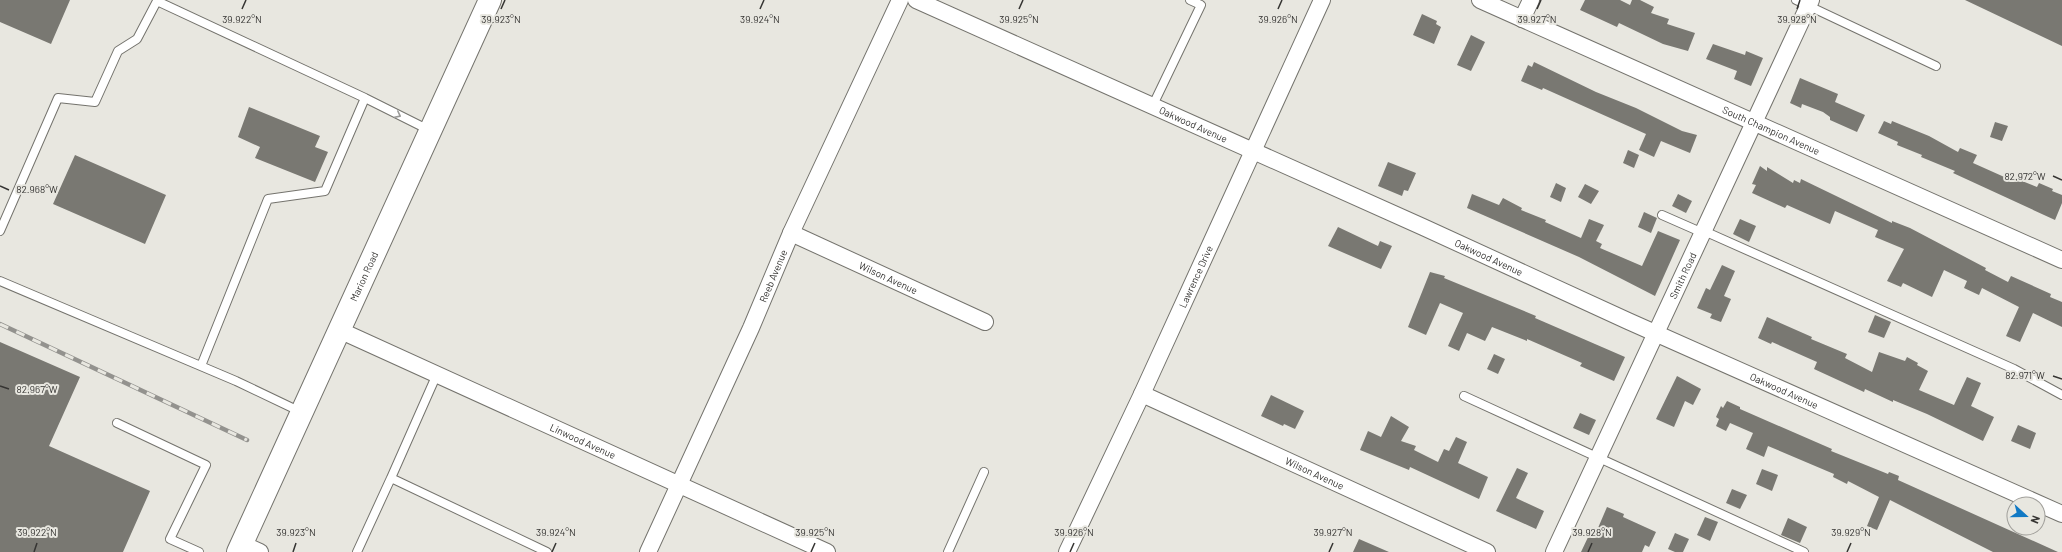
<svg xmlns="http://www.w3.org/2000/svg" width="2062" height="552" viewBox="0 0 2062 552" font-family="Barlow,sans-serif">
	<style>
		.building { fill: #797872 }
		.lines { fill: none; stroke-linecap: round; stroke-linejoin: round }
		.lane-casing { stroke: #74736d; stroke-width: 10 }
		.street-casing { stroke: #74736d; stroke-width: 18 }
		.secondary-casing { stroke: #74736d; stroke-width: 24 }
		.lane { stroke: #fff; stroke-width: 8 }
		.street { stroke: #fff; stroke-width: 16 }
		.secondary { stroke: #fff; stroke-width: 22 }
		.rail-casing { stroke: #93928e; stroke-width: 4.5 }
		.rail { stroke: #e8e7e0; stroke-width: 3; stroke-dasharray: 9; stroke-linecap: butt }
		.oneway { stroke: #9a9a98 }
		.ticks { fill: none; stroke: #353432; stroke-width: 1.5 }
		.labels { text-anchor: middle; stroke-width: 4; stroke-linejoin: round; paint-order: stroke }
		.street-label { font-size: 10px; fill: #353432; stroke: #e8e7e0 }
		.ticks-label { font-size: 10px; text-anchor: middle; fill: #353432; stroke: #e8e7e0; stroke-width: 4; stroke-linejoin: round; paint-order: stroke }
	</style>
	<rect width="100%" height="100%" fill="#e8e7e0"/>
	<path class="building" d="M0,0H70L51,44L0,22Z
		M1585,0H1620L1630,5L1632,0H1640L1654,7L1651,13L1669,19L1667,24L1695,33L1688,51L1663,44L1619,23L1617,27L1580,10Z
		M1965,0H2062V46Z
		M1422,14L1437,21L1436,24L1441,27L1434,44L1413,35Z
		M1471,35L1485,42L1471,71L1457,65Z
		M1713,44L1745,55L1746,51L1763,58L1751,86L1734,79L1737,71L1706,59Z
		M1534,62L1596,92L1636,108L1682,131L1697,135L1690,153L1661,141L1654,157L1639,150L1646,134L1543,88L1542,90L1521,81L1528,65L1532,67Z
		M1800,78L1838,94L1835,102L1865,115L1857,132L1830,120V117L1823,112L1802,104L1801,108L1790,103Z
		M249,107L320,136L315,147L328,152L315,182L255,158L260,147L238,137Z
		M1884,121L1891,124L1892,121L1929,136L1958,152L1960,148L1977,155L1973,163L2011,180L2012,177L2037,187L2039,183L2053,189L2052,191L2062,195V203L2055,220L1953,173L1955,171L1921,157L1922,155L1897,145L1898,142L1878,133Z
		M1995,122L2008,126L2002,141L1990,137Z
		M1628,150L1639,155L1634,168L1623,163Z
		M75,155L166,195L145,244L53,204Z
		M1388,162L1416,173L1408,191L1404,190L1402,196L1378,186Z
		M1760,166L1767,171V167L1793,183L1794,180L1800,183L1801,179L1892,223V221L1910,228L1986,268L1985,270L2008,282L2011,276L2051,294L2050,297L2062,302V327L2033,313L2020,342L2006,336L2019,307L1982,288L1979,295L1964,288L1967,281L1944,270L1932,297L1903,283L1901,287L1887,281L1904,249L1875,237L1878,230L1835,211L1830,224L1787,205L1785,208L1752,193L1756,185L1752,184Z
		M1556,183L1566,188L1561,202L1550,197Z
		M1585,184L1599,191L1591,204L1578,197Z
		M1472,194L1499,205L1503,198L1522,208L1521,210L1546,220L1545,222L1581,238L1589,219L1604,225L1596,241L1602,244L1600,248L1642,266L1658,231L1680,240L1655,296L1579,257L1467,208Z
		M1678,194L1692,201L1686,213L1672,206Z
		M1644,212L1657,218L1651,233L1638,227Z
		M1740,219L1756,226L1749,242L1733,234Z
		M1338,227L1378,246L1380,241L1392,246L1381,269L1328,246Z
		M1722,265L1735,271L1724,296L1731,299L1721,322L1710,318L1712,314L1697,308L1706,288L1710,290Z
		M1430,272L1445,276L1444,278L1536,316L1535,318L1625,357L1614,381L1580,366L1582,363L1527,339V341L1492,327L1485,341L1467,333L1459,351L1448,346L1463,313L1440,303L1426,335L1408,327Z
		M1875,315L1891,322L1884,338L1868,332Z
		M1767,317L1812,337L1811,339L1847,354L1845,358L1872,372L1879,352L1905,361L1907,357L1918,363L1917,365L1928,371L1919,390L1954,405L1967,377L1981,383L1971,406L1994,417L1983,441L1927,414L1893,400V402L1865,389L1864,392L1814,369L1817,362L1772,342L1771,344L1758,338Z
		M0,342L80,377L49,446L150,491L123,552H0Z
		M1494,354L1505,359L1498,374L1487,369Z
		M1677,376L1701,389L1693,405L1685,401L1674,427L1656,419Z
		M1271,395L1304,411L1295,429L1284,424L1283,426L1261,416Z
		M1727,401L1740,407V409L1832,449L1831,451L1888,474L1889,472L1899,476L1898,480L2058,552H1993L1890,500L1877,530L1867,526L1879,497L1848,481L1847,484L1833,477L1834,474L1768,446L1764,457L1746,449L1753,433L1730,423L1726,431L1716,426L1719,419L1716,417L1721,406L1723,408Z
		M1580,413L1596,420L1589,435L1573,428Z
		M1391,416L1409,427L1401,441L1416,446L1414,450L1438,462L1444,449L1449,451L1456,437L1467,442L1458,463L1488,477L1479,499L1410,467L1409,470L1360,450L1368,431L1381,437Z
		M2018,425L2036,433L2030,449L2011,441Z
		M1517,468L1528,473L1516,498L1544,511L1536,529L1496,511Z
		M1762,469L1778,475L1772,491L1756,484Z
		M1732,489L1747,495L1740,509L1726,503Z
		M1607,507L1624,514L1623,517L1656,532L1649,547L1645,545L1642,552H1581L1590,533L1595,535Z
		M1705,517L1718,522L1710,541L1697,535Z
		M1788,518L1807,527L1800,543L1781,535Z
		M1675,533L1689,539L1683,552H1675L1668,549Z
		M1359,539L1389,552H1353Z"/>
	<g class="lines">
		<defs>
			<path id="lane" d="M1796,0L1936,66
				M365,98L429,130
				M1152,107L1201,5L1190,0
				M1662,215L1703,233
				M0,231L58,98L95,102L118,51L137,39L157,1L365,98L325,191L268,199L201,366
				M1704,231L2014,369L2062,395
				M0,281L236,381L301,412
				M437,374L391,478L547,552
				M1464,396L1804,552
				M117,423L206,465L170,539L199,552
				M357,552L391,478
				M948,552L984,472"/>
			<g id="street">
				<path id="s1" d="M916,0L1423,227L1628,321L2062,514"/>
				<path id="s2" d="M1480,0L2062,260"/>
				<path d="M1522,19L1531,0"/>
				<path id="s3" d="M791,233L985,322"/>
				<path id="s4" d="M339,330L827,552"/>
				<path id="s5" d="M1142,394L1487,552"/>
				<path d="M242,544L260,552"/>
				<path id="s6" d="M648,552L751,328L791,233L900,0"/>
				<path id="s7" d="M1067,552L1142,394L1322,0"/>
				<path id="s8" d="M1554,552L1811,0"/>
			</g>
			<g id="secondary">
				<path id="s9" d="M238,552L490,0"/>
			</g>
		</defs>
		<use href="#lane" class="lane-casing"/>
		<use href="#street" class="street-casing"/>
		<use href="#secondary" class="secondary-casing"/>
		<use href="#lane" class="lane"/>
		<use href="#street" class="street"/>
		<use href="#secondary" class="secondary"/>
		<defs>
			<path id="rail" d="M0,324L247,440"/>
		</defs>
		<use href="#rail" class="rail-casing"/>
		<use href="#rail" class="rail"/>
	</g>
	<defs><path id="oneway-chevron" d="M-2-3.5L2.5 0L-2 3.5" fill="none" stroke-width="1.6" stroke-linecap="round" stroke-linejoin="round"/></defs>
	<use class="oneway" href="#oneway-chevron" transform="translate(398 115) rotate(27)"/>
	<path class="ticks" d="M242,9L246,0M501,9L505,0M760,9L764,0M1019,9L1023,0M1278,9L1282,0M1537,9L1541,0M1797,9L1800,0M2053,176L2062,180M0,186L9,190M2053,376L2062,379M0,386L9,389M34,552L37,543M293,552L296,543M552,552L556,543M811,552L815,543M1070,552L1074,543M1329,552L1333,543M1588,552L1592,543M1847,552L1851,543"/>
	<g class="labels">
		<g class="street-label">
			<text dy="4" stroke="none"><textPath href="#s1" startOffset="304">Oakwood Avenue</textPath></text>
			<text dy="4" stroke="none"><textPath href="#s2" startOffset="319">South Champion Avenue</textPath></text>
			<text dy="4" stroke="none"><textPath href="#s1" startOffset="628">Oakwood Avenue</textPath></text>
			<text dy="4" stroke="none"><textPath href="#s6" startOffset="303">Reeb Avenue</textPath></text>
			<text dy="4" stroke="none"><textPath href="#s9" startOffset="303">Marion Road</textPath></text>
			<text dy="4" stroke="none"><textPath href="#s8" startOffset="305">Smith Road</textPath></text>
			<text dy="4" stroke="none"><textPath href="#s3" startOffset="107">Wilson Avenue</textPath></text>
			<text dy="4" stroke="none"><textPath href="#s7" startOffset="304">Lawrence Drive</textPath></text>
			<text dy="4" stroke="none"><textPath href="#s1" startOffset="952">Oakwood Avenue</textPath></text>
			<text dy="4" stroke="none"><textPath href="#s4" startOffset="268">Linwood Avenue</textPath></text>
			<text dy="4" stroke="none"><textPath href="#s5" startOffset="190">Wilson Avenue</textPath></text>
		</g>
	</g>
	<g class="ticks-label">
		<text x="1537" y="23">39.927°N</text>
		<text x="1797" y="23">39.928°N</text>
		<text x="242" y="23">39.922°N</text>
		<text x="501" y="23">39.923°N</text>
		<text x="760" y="23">39.924°N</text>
		<text x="1019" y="23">39.925°N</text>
		<text x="1278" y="23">39.926°N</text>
		<text x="2025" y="180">82.972°W</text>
		<text x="37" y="193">82.968°W</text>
		<text x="2025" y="379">82.971°W</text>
		<text x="37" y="393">82.967°W</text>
		<text x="37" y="536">39.922°N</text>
		<text x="296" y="536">39.923°N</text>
		<text x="556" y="536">39.924°N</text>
		<text x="815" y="536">39.925°N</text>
		<text x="1074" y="536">39.926°N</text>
		<text x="1333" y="536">39.927°N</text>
		<text x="1592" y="536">39.928°N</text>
		<text x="1851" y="536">39.929°N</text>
	</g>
	<g transform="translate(2026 516) rotate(111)"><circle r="19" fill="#e8e7e0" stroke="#a09f9a"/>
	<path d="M0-3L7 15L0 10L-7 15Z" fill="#1179c4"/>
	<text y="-6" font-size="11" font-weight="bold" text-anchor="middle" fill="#353432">N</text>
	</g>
</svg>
